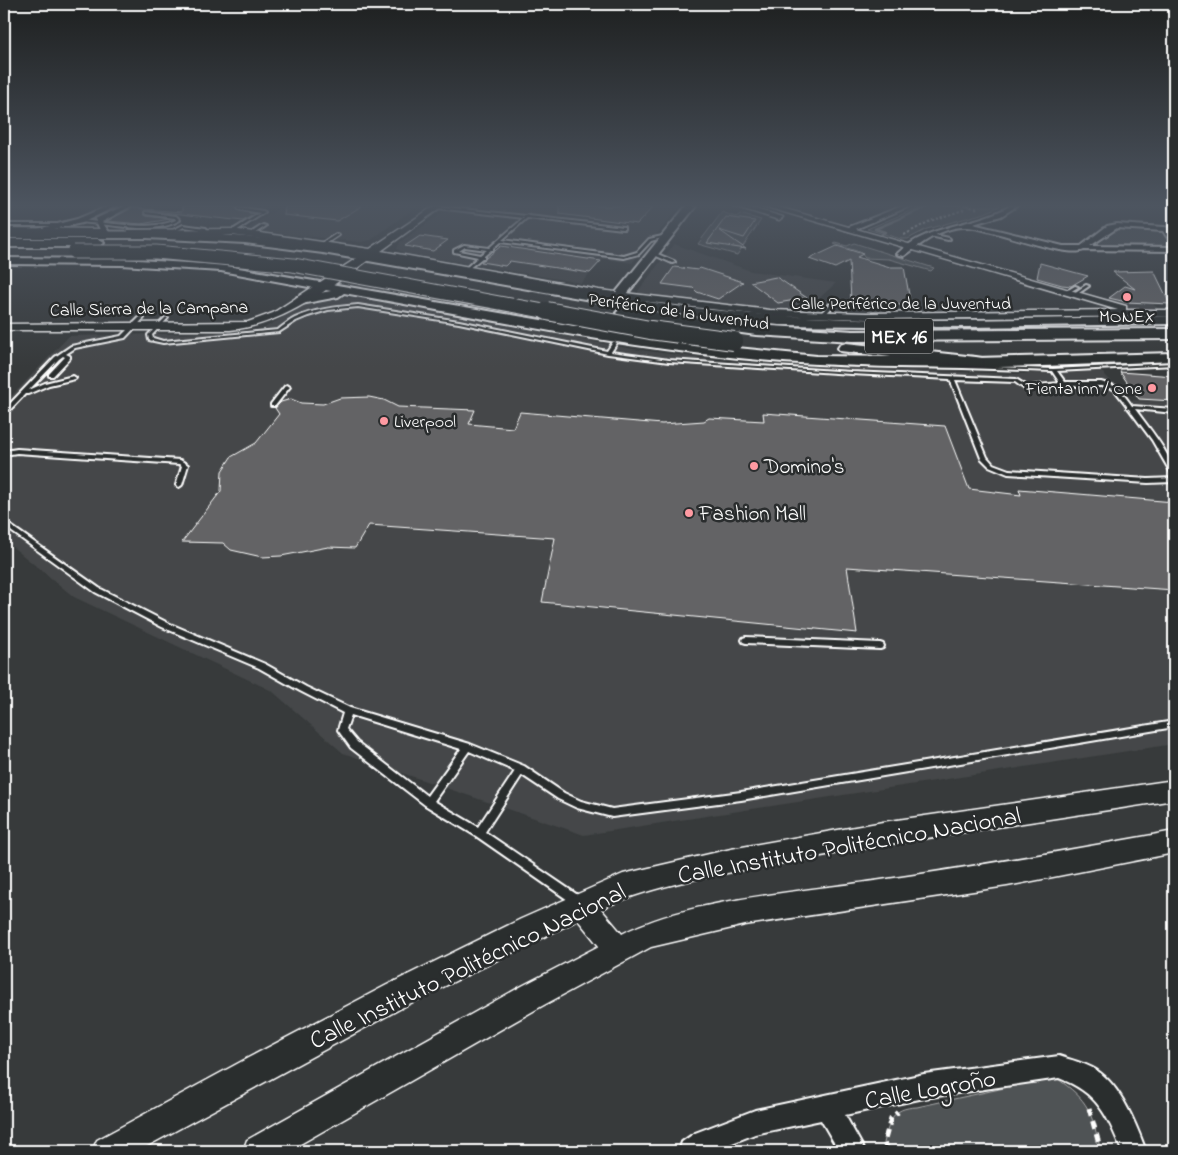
<svg xmlns="http://www.w3.org/2000/svg" width="1178" height="1155" viewBox="0 0 1178 1155" font-family="'Indie Flower',sans-serif">
	<style>
		.built { fill: #444748 }
		.green { fill: #505354; stroke: #a8a9aa }
		.lines { fill: none; stroke-linecap: round; stroke-linejoin: round }
		.stream { stroke: #adaeaf; stroke-width: 2.5 }
		.building { fill: #636465; stroke: #fff }
		.service-casing { stroke: #fff; stroke-width: 4 }
		.minor-casing { stroke: #fff; stroke-width: 4 }
		.tertiary-casing { stroke: #fff; stroke-width: 3 }
		.secondary-casing { stroke: #fff; stroke-width: 4 }
		.trunk-casing { stroke: #fff; stroke-width: 4 }
		.path-far1 { stroke: #fff; stroke-width: 2; stroke-dasharray: 2.5 2; stroke-linecap: butt }
		.path { stroke: #fff; stroke-width: 5; stroke-dasharray: 8 5.5; stroke-linecap: butt }
		.service { fill: #2a2d2e; fill-rule: evenodd }
		.minor { fill: #2a2d2e; fill-rule: evenodd }
		.tertiary { fill: #2a2d2e; fill-rule: evenodd }
		.secondary { fill: #2a2d2e; fill-rule: evenodd }
		.trunk { fill: #2a2d2e; fill-rule: evenodd }
		.trunk-bridge-far1-casing { stroke: #fff; stroke-width: 15; stroke-linecap: butt }
		.trunk-bridge-casing { stroke: #fff; stroke-width: 20; stroke-linecap: butt }
		.trunk-bridge-far1 { stroke: #2a2d2e; stroke-width: 13 }
		.trunk-bridge { stroke: #2a2d2e; stroke-width: 18 }
		.poi-dot { fill: #ff9aa2; stroke: #2a2d2e; stroke-width: 2 }
		.labels { text-anchor: middle; stroke-width: 5; stroke-linejoin: round; paint-order: stroke }
		.far-street-label { font-size: 18px; fill: #fff; stroke: #2a2d2e }
		.far-poi-label { font-size: 18px; fill: #fff; stroke: #2a2d2e }
		.shield { fill: #2a2d2e; stroke: #bfc0c0; stroke-width: 1 }
		.shield-label { font-size: 20px; font-weight: bold; fill: #fff }
		.poi-label { font-size: 21px; fill: #fff; stroke: #2a2d2e; text-anchor: start }
		.near-street-label { font-size: 25px; fill: #fff; stroke: #2a2d2e }
	</style>
	<rect width="100%" height="100%" fill="#373a3b"/>
	<filter id="ink" filterUnits="userSpaceOnUse"><feTurbulence type="fractalNoise" baseFrequency=".02" numOctaves="2"/><feDisplacementMap in="SourceGraphic" scale="10" xChannelSelector="R" yChannelSelector="G"/><feConvolveMatrix kernelMatrix="1 2 1 2 8 2 1 2 1" color-interpolation-filters="sRGB"/></filter>
	<g filter="url(#ink)">
		<path class="built" d="M283,206H417L371,240L361,242L245,230Z
			M452,206H681L632,263L604,259L581,283L403,253L397,249L400,242Z
			M674,244L751,271L836,283L804,312L638,295V291Z
			M1128,284L1152,303L1161,311L1130,308L1106,300Z
			M325,296L360,298L633,349L737,363L1012,374L1100,370L1130,400L1174,402V744L584,835L343,753L272,691L74,597L4,540V404L69,336L246,332L263,329L308,302Z"/>
		<path class="green" d="M922,206H1000L985,213L927,229L908,239H901L867,229Z
			M722,212L736,217L740,214L761,220L737,255L698,244Z
			M1120,228L1155,229L1164,232L1172,246L1167,249L1085,248Z
			M836,243L847,246L854,243L934,268L931,271L889,259L865,258L860,252L834,244Z
			M1055,1077C1091,1102 1090,1110 1101,1151H888L884,1143C890,1120 891,1108 917,1107Z"/>
		<g class="lines">
			<path class="stream" d="M882,234L885,232L875,229L929,206"/>
		</g>
		<path class="building" d="M182,206H237L239,211L255,214L243,221L145,210L143,212L146,216L170,219L141,224L107,221L132,208L182,212Z
			M285,206H362L337,221L284,215Z
			M559,206H654L637,224L559,214Z
			M726,217L755,221L744,238L719,230L746,249L707,243Z
			M420,236L448,240L433,251L405,246Z
			M501,246L601,261L590,273L510,261L505,266L481,262Z
			M837,246L863,254L857,257L890,267H904L911,306L851,301L849,261L835,268L809,259Z
			M1040,263L1088,276L1071,286L1062,285L1037,278Z
			M674,267L698,270L700,268L743,282L718,299L697,292L693,288L662,284Z
			M1154,271L1170,304L1126,302L1109,298L1125,286L1135,289L1113,272Z
			M776,277L781,280L807,298L778,303L750,282Z
			M1120,372L1174,376V401L1139,399Z
			M369,397L384,400L398,407L475,410L469,424L513,428L520,412L662,424L704,421L709,418L764,421L763,413L945,426L969,489L1021,495L1019,489L1174,502V590L847,567L857,633L542,602L555,538L369,525L355,548L328,547L281,556L262,557L231,550L223,543L182,542L221,491L222,471L231,457L256,443L279,414L275,408L281,402L291,399L301,403L323,404L340,398Z"/>
		<g class="lines">
			<defs>
				<path id="service" d="M436,206L526,216L528,215L529,216L624,227V229H623L527,218L502,240L624,256L637,252L649,239L667,235L669,236L651,241L639,254L624,258L500,242L493,248V250H491L484,256V258H482L468,269H467V267L478,257L454,252V250L464,245L489,248L524,218L437,208ZM465,247L487,250L480,255L459,251Z
					M238,207L263,211L265,212L233,233H231V231L260,213L239,209Z
					M145,212L176,216L180,220C159,233 125,227 101,224C93,223 84,223 77,221L79,220C108,222 149,232 176,220L175,218L146,214Z
					M4,224H58L60,225L58,226H4Z
					M183,225L206,228L209,232L207,233L204,230L184,227L172,233L169,232Z
					M263,225L266,226L252,235L249,234Z
					M336,234L339,235L324,245H322V243Z
					M931,234L949,238L950,239L948,240L930,236L929,235Z
					M653,252L674,261L675,262L672,263L652,254L651,253Z
					M1086,285L1089,286L1076,295H1074V293Z
					M1075,286L1078,287L1068,293L1065,292Z
					M834,300L838,301L824,316H820V314Z
					M358,305L459,321L607,351L613,342H615L617,343L611,352L669,360L851,372L1016,379L1027,386L1060,383L1052,371L932,367L930,366L932,365L1053,369L1174,363V365L1057,371L1065,382H1101L1118,387L1132,406L1174,409V413L1135,409C1145,423 1175,459 1174,475L1171,473L1152,440L1129,409L1127,408V406L1114,389L1101,386H1064L1026,390L1015,382L955,380L987,457L993,464L1009,470L1148,479L1174,478V482L1148,483L1008,474L989,466L981,458L950,379L851,374L669,362L608,354L459,323L358,307L328,310L308,316L296,321L279,332L163,343L149,340L148,335L166,317L168,318L152,335L153,338L163,341L278,330C283,326 289,321 295,318C314,309 336,307 358,305Z
					M140,317L144,318L125,338L75,348L66,354L70,356V358L53,376H49V374L65,357L63,356L59,359L29,390L45,383L73,376L76,378L75,379L49,385L28,394H25L6,414L4,415V410L55,357L71,346L121,336Z
					M287,385L290,387L289,388L275,406H271V404L285,386Z
					M17,449L180,460L188,465L182,485L179,487L176,485L182,466L179,464L17,453L4,455V451Z
					M4,521L99,588L168,623L265,664L306,687L350,708L470,744L524,766L564,793L581,801L612,809L741,792L1174,721V727L741,800L612,817L577,808L558,799L522,775L485,832L582,898L583,902L582,906L578,907L476,836L425,805L351,748L338,730L343,713L300,691L259,668L162,627L95,592L4,526ZM351,715L461,749L427,796L357,742L346,729ZM469,751L515,771L478,827L434,801Z
					M746,637L880,643L883,644L884,646L883,648L880,649L746,643L743,642L742,640L743,638Z"/>
				<path id="minor" d="M108,206H116L82,223L34,233L30,231L77,219Z
					M124,206H131L102,222L109,232L102,234L95,219Z
					M902,206H910L851,231L844,229Z
					M1010,206H1017L1001,216L973,224L1063,246H1081L1107,226L1117,224L1164,227L1170,228L1174,236V243H1171L1163,231L1117,228L1090,246L1174,247V251L1084,250C1066,259 990,227 965,227C943,226 921,244 904,256L897,254C929,223 974,227 1010,206Z
					M1059,1056C1071,1060 1085,1063 1096,1070C1121,1086 1136,1124 1146,1151H1122C1107,1115 1098,1093 1059,1078L924,1098L845,1115L865,1151H839L821,1120L755,1134L712,1151H679L682,1142L695,1133L755,1110L924,1074Z"/>
				<path id="tertiary" d="M434,206H443L381,251L599,290L770,310L867,313L1118,310L763,206H775L1126,306V310H1174V316L867,319L770,316L599,296L374,256C330,287 285,325 230,330H4V324L248,322L273,313L363,254L232,235H131L128,234V230L232,229L370,249Z
					M734,206H746L783,217L779,220Z
					M4,228L103,229L108,232L103,235L4,234Z
					M1174,780V800C1045,820 916,838 788,862C729,873 656,883 601,909L622,934C690,899 798,892 874,881C975,867 1074,849 1174,831V853L1007,886L745,925L651,947L542,1006L288,1151H243L247,1140L522,986L599,946L578,920L407,1005L138,1151H92L97,1140L248,1058L387,985L521,919L623,874L731,849L883,822Z"/>
				<path id="secondary" d="M686,206H696L624,298C805,329 991,319 1174,316V324L966,327L779,325L659,312L323,253L245,243L147,238H4V232C84,232 166,229 246,237C369,249 491,275 613,296Z
					M4,258L121,259L221,265L657,340L817,356L976,358L1174,353V361C1056,366 936,371 817,364C658,356 501,321 344,293L338,297L301,304L295,300L297,297L331,291L221,271L121,265L4,264Z"/>
				<path id="trunk" d="M4,239H98L104,243L98,247H4Z
					M624,308L756,325L853,331L1174,329V339L853,341L756,335L619,316L616,313L619,310Z
					M846,343L976,357L982,358L984,362L982,366L976,367L840,351L838,348L840,345Z"/>
			</defs>
			<use href="#service" class="service-casing"/>
			<use href="#minor" class="minor-casing"/>
			<use href="#tertiary" class="tertiary-casing"/>
			<use href="#secondary" class="secondary-casing"/>
			<use href="#trunk" class="trunk-casing"/>
			<path class="path-far1" d="M966,206L979,209
				M904,235L930,221L963,210L965,206"/>
			<path class="path" d="M1089,1108L1101,1151
				M888,1151L884,1143L891,1118L898,1112"/>
			<use href="#service" class="service"/>
			<use href="#minor" class="minor"/>
			<use href="#tertiary" class="tertiary"/>
			<use href="#secondary" class="secondary"/>
			<use href="#trunk" class="trunk"/>
			<defs>
				<path id="trunk-bridge-far1" d="M74,252H156L293,265L554,313"/>
				<path id="trunk-bridge" d="M547,311L650,330L734,341"/>
			</defs>
			<use href="#trunk-bridge-far1" class="trunk-bridge-far1-casing"/>
			<use href="#trunk-bridge" class="trunk-bridge-casing"/>
			<use href="#trunk-bridge-far1" class="trunk-bridge-far1"/>
			<use href="#trunk-bridge" class="trunk-bridge"/>
		</g>
	</g>
	<linearGradient id="sky" x2="0" y2="1"><stop stop-color="#1e2020"/><stop offset="0.56" stop-color="#4d5560"/><stop offset="1" stop-color="#4d5560" stop-opacity="0"/></linearGradient>
	<rect width="1178" height="367" fill="url(#sky)"/>
	<g class="poi-dot">
		<circle cx="1127" cy="297" r="5"/>
		<circle cx="1152" cy="388" r="5"/>
		<circle cx="384" cy="421" r="5"/>
		<circle cx="754" cy="466" r="5"/>
		<circle cx="689" cy="513" r="5"/>
	</g>
	<g class="labels">
		<g class="far-street-label">
			<text x="901" y="309">Calle Periférico de la Juventud</text>
			<text transform="translate(149 308) rotate(-1)" y="6">Calle Sierra de la Campana</text>
			<text transform="translate(679 311) rotate(8)" y="6">Periférico de la Juventud</text>
		</g>
		<g class="far-poi-label">
			<text x="1127" y="322">MONEX</text>
			<text x="1142" y="394" text-anchor="end">Fienta inn / One</text>
			<text x="394" y="427" text-anchor="start">Liverpool</text>
		</g>
		<rect class="shield" x="865" y="318.5" width="68" height="35" rx="4"/>
		<g class="shield-label">
			<text x="899" y="343">MEX 16</text>
		</g>
		<g class="poi-label">
			<text x="764" y="473">Domino's</text>
			<text x="699" y="520">Fashion Mall</text>
		</g>
		<g class="near-street-label">
			<text transform="translate(849 844) rotate(-10)" y="9">Calle Instituto Politécnico Nacional</text>
			<text transform="translate(467 965) rotate(-26)" y="9">Calle Instituto Politécnico Nacional</text>
			<text transform="translate(930 1088) rotate(-10)" y="9">Calle Logroño</text>
		</g>
	</g>
	<rect width="1178" height="1155" fill="none" stroke="#2a2d2e" stroke-width="20"/>
	<rect x="10" y="10" width="1158" height="1135" fill="none" stroke="#fff" stroke-width="2" filter="url(#ink)"/>
</svg>
